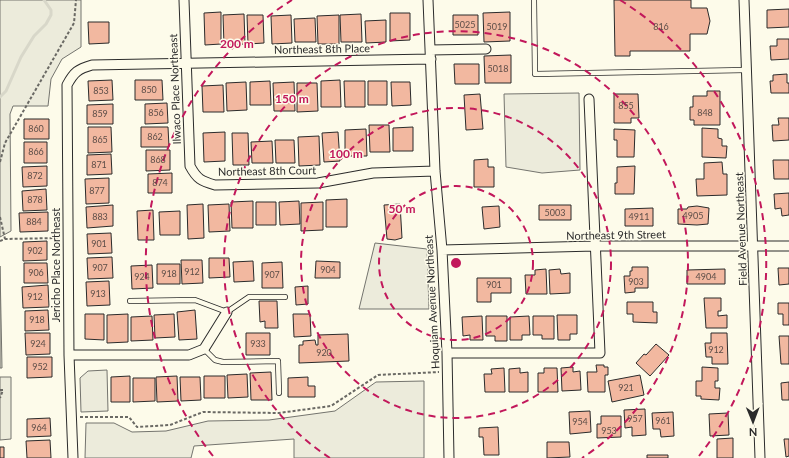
<svg xmlns="http://www.w3.org/2000/svg" width="789" height="458" viewBox="0 0 789 458" font-family="Lato,sans-serif">
	<style>
		.green { fill: #ecebdb; stroke: #74746e }
		.water { fill: #d8d7c9; stroke: #74746e }
		.lines { fill: none; stroke-linecap: round; stroke-linejoin: round }
		.stream { stroke: #d8d7c9; stroke-width: 3 }
		.building { fill: #f2b8a0; stroke: #2b2b2b }
		.service-casing { stroke: #2b2b2b; stroke-width: 6 }
		.minor-casing { stroke: #2b2b2b; stroke-width: 11 }
		.path { stroke: #6a6964; stroke-width: 2; stroke-dasharray: 3 2; stroke-linecap: butt }
		.service { stroke: #fdfbea; stroke-width: 4.5 }
		.minor { stroke: #fdfbea; stroke-width: 9 }
		.ring { fill: none; stroke: #c2185b; stroke-width: 2; stroke-dasharray: 7 5 }
		.labels { text-anchor: middle; stroke-width: 3; stroke-linejoin: round; paint-order: stroke }
		.number-label { font-size: 9px; fill: #5d4e48 }
		.street-label { font-size: 11px; fill: #2b2b2b; stroke: #fdfbea }
		.centre { fill: #c2185b; stroke: #fdfbea; stroke-width: 2 }
		.ring-label { font-size: 12px; text-anchor: middle; font-weight: bold; fill: #c2185b; stroke: #fdfbea; stroke-width: 3; stroke-linejoin: round; paint-order: stroke }
	</style>
	<rect width="100%" height="100%" fill="#fdfbea"/>
	<path class="green" d="M0,0H81V47L62,59L51,79L48,106H13L10,114L11,231L0,237Z
		M579,93L580,170L542,173L506,167L504,94Z
		M375,243L427,249L429,309H359Z
		M107,370L108,411L81,412L80,378L88,371Z
		M0,377H11V439L0,440Z
		M424,381V458H294V439L194,446L191,458H85L86,423H114L132,432L166,431L208,421L269,420L335,411L376,382Z"/>
	<path class="water" d="M0,266L2,368H0Z"/>
	<g class="lines">
		<path class="stream" d="M0,97L6,91L21,57L34,36L46,24L51,15V10L44,0"/>
	</g>
	<path class="building" d="M614,0H691V8H707L710,21L707,34H690V51H630V56H615Z
		M789,9V27L767,28V10Z
		M221,12V44L205,45L204,13Z
		M510,12V41L484,42L483,13Z
		M390,13H410V40L390,41Z
		M244,14L245,44L224,45L223,15Z
		M361,14L362,42H341L340,15Z
		M247,15H263L264,43L248,44Z
		M291,15L292,43L272,44L271,16Z
		M339,15V44H318L317,16Z
		M453,15H478V35H453Z
		M315,18L316,42H295L294,19Z
		M386,20V42L366,43L365,21Z
		M88,22H109V43L89,44Z
		M777,39H789V59L771,60L770,46H777Z
		M511,55V83H485L484,56Z
		M454,64H479V84H455Z
		M787,74V83H789V93H771L770,81H773V75Z
		M112,80L113,100L89,101L88,81Z
		M135,80H162L163,100H135Z
		M340,80L341,107H321V81Z
		M270,81L271,105H250V82Z
		M344,81H365V107H345Z
		M368,81H387V105H368Z
		M246,82L247,110L227,111L226,83Z
		M294,82L295,111H274L273,83Z
		M391,82H410L411,105L392,106Z
		M297,83H317L318,111L297,112Z
		M223,85L224,112H203L202,86Z
		M707,91H720V125H694V120H690V107H693V96H707Z
		M480,94L483,129L466,130L464,95Z
		M614,94H638L639,118H631V123H614Z
		M167,103L168,123L145,124V104Z
		M113,104V124H87V105Z
		M778,118H789V140L773,141L772,125H779Z
		M24,119H49V139H24Z
		M369,125H389L390,152H370Z
		M88,127H111L112,152L88,153Z
		M141,127H168L169,147H141Z
		M413,127V151H393V128Z
		M702,128L718,129V138L722,139V146H727L726,158L702,157Z
		M366,129L367,156H345V130Z
		M614,129L635,130L634,157H617V140H614Z
		M225,132V161L204,162L203,133Z
		M338,132L340,161L324,162L322,133Z
		M232,133H248L249,165H233Z
		M319,136L320,165L299,166L298,137Z
		M275,140H294L295,163H276Z
		M272,141L273,163H252L251,142Z
		M24,142H47V163H24Z
		M146,150H170V170L146,171Z
		M111,154L112,174L87,175V155Z
		M488,159V167H494V187H474V160Z
		M773,160H789V179H774Z
		M722,162L723,174H727V195L697,196L696,179H704V163Z
		M47,166V186L23,187L22,167Z
		M635,166L634,194H615V183H617V167Z
		M172,173V193H148V174Z
		M109,178V203L86,204L85,179Z
		M46,189L47,210L23,211L22,191Z
		M789,193V215L782,216L781,208L775,209L774,194Z
		M347,199V227H326V200Z
		M253,201V228H232L231,202Z
		M299,201L300,224L280,225L279,202Z
		M256,202H276V225H256Z
		M323,202V230L301,231V203Z
		M203,204L204,238L188,239L187,205Z
		M229,204L230,231L209,232L208,205Z
		M400,204L402,238L395,240L387,239L384,205Z
		M113,205V226L87,228L86,207Z
		M539,205H571V220H539Z
		M499,206L500,227L484,229L482,207Z
		M697,206L709,208L708,224L697,225L678,224V209H687L688,207Z
		M653,208V226H625V209Z
		M153,210L154,240H138L137,211Z
		M180,211V235H160L159,212Z
		M48,212V231L20,232L19,213Z
		M111,233L112,253L88,254L87,234Z
		M47,241V260L23,261V242Z
		M112,257L113,278L88,279L87,258Z
		M209,258H229L230,277L209,278Z
		M181,260H202L203,283L182,284Z
		M253,261L254,281L234,282L233,262Z
		M316,261L340,262V278H315Z
		M282,262L283,288H262V263Z
		M24,263H47L48,283H24Z
		M157,264H180V284H157Z
		M152,265L153,288L132,289L131,266Z
		M632,267H648V288H635V292L625,293L624,276H630V271H632Z
		M778,268H789V284L779,285Z
		M546,269L547,294H526L525,275H535V270Z
		M560,269L561,274L570,273V293L550,294L549,270Z
		M725,269V284H687V270Z
		M477,278H511V293H491V302H477Z
		M109,281L110,305L87,306L86,282Z
		M48,285L49,307L23,308L22,287Z
		M308,286V304L296,305L295,287Z
		M704,298H721V311H718V316L727,315V328H706Z
		M259,301H277L278,328H265V321L260,322Z
		M627,302H653V312H657V323L633,322V314H627Z
		M778,303H789V325H783V314H778Z
		M48,310L49,330L25,331V311Z
		M195,310L197,339L179,340L177,312Z
		M85,314H104V340L85,339Z
		M128,314V342L107,343V315Z
		M174,314L175,337L155,338L154,315Z
		M293,314H310L311,336L294,337Z
		M557,315H577V334H570V340H558Z
		M152,316L153,340L131,341V317Z
		M482,316L483,340H470V335L463,336L462,317Z
		M486,316H507V341H495V336H486Z
		M529,316L530,335H522V340H510V317Z
		M533,316H554V339H542V335H533Z
		M25,333H50V354L26,355Z
		M246,333H270V355H246Z
		M711,333H727L728,364H712V357H706L705,343H711Z
		M348,334L349,361L299,363V345H303V341L315,340L316,345H318V335Z
		M779,336H789V364H781Z
		M656,344L669,355L650,376L636,363L644,354L646,355Z
		M27,357H52V377L27,378Z
		M596,365H604V367H608V375H605V392H588L587,372H597Z
		M573,367V372L580,371L581,390L562,391L561,368Z
		M702,367L718,368V381H715V388H720L719,400L701,399V396H696V381H702Z
		M504,368L505,392H485L484,374H492L491,369Z
		M520,368V373L528,372V392H509V369Z
		M544,368H557L558,392H538V373H544Z
		M271,372L272,400H251L250,373Z
		M247,374L248,397L228,398L227,375Z
		M640,375L644,395L612,402L608,381Z
		M130,376V402H111V377Z
		M177,376L178,401L157,402L156,377Z
		M204,376H225V398H204Z
		M180,377H200L201,400L181,401Z
		M308,377V386H315V397H288V378Z
		M133,378H155V401L133,402Z
		M789,382V400H782L781,383Z
		M645,409L646,435L632,436V427L625,428L624,410Z
		M590,411L591,432L570,434L569,412Z
		M673,412L674,436L661,437L660,429H653L652,413Z
		M728,413L729,435L710,436L709,414Z
		M601,416H621V437L597,438V424H601Z
		M50,418L51,436L27,437V419Z
		M498,427L499,455H484L483,437H479V428Z
		M733,438V458H717V439Z
		M784,439H789V456L786,457Z
		M50,440L51,458H27L26,441Z
		M547,442H569L570,457L547,458Z
		M0,447H4V458H0Z
		M647,455H668V458H647Z"/>
	<g class="lines">
		<defs>
			<path id="service" d="M534,0L535,74L746,70
				M130,301L195,300L227,312L249,297H285
				M204,349L215,360L223,362L278,361L279,393"/>
			<path id="minor" d="M184,0L190,166C197,179 201,181 215,185L318,183L373,173L435,171
				M428,0L435,171L442,250L447,353L449,458
				M744,0L760,458
				M430,50L486,49
				M442,250L595,246H789
				M447,353H600L589,99
				M69,355H189L204,349L227,312
				M73,458L69,355L67,85C74,72 78,69 92,65L431,59"/>
		</defs>
		<use href="#service" class="service-casing"/>
		<use href="#minor" class="minor-casing"/>
		<path class="path" d="M0,162L5,143L74,23L76,0
			M0,217L5,239
			M0,241L5,239L58,238
			M0,390H3L0,398
			M80,417H129L137,427L170,425L203,412L279,413L331,406L378,375L439,372"/>
		<use href="#service" class="service"/>
		<use href="#minor" class="minor"/>
	</g>
	<g class="ring">
		<circle cx="456" cy="263" r="77"/>
		<circle cx="456" cy="263" r="155"/>
		<path d="M330 458A232 232 0 1 1 582 458"/>
		<path d="M213 456A310 310 0 0 1 292 0M620 0A310 310 0 0 1 699 456"/>
	</g>
	<g class="labels">
		<g class="number-label">
			<text x="465" y="28">5025</text>
			<text x="497" y="30">5019</text>
			<text x="661" y="30">816</text>
			<text x="498" y="72">5018</text>
			<text x="149" y="93">850</text>
			<text x="101" y="94">853</text>
			<text x="626" y="109">855</text>
			<text x="156" y="116">856</text>
			<text x="705" y="116">848</text>
			<text x="100" y="117">859</text>
			<text x="36" y="132">860</text>
			<text x="155" y="140">862</text>
			<text x="100" y="143">865</text>
			<text x="36" y="155">866</text>
			<text x="158" y="163">868</text>
			<text x="99" y="168">871</text>
			<text x="35" y="179">872</text>
			<text x="160" y="186">874</text>
			<text x="97" y="194">877</text>
			<text x="35" y="203">878</text>
			<text x="555" y="216">5003</text>
			<text x="693" y="219">4905</text>
			<text x="100" y="220">883</text>
			<text x="639" y="220">4911</text>
			<text x="34" y="225">884</text>
			<text x="99" y="247">901</text>
			<text x="35" y="254">902</text>
			<text x="100" y="271">907</text>
			<text x="328" y="273">904</text>
			<text x="192" y="275">912</text>
			<text x="36" y="276">906</text>
			<text x="169" y="277">918</text>
			<text x="272" y="278">907</text>
			<text x="142" y="280">924</text>
			<text x="706" y="280">4904</text>
			<text x="636" y="285">903</text>
			<text x="494" y="288">901</text>
			<text x="98" y="297">913</text>
			<text x="35" y="300">912</text>
			<text x="37" y="323">918</text>
			<text x="38" y="347">924</text>
			<text x="258" y="347">933</text>
			<text x="716" y="353">912</text>
			<text x="324" y="356">920</text>
			<text x="40" y="370">952</text>
			<text x="626" y="391">921</text>
			<text x="635" y="422">957</text>
			<text x="663" y="424">961</text>
			<text x="580" y="425">954</text>
			<text x="39" y="431">964</text>
			<text x="609" y="434">953</text>
		</g>
		<g class="street-label">
			<text transform="translate(322 49) rotate(-1)" y="4">Northeast 8th Place</text>
			<text transform="translate(175 89) rotate(-92)" y="4">Ilwaco Place Northeast</text>
			<text transform="translate(267 171) rotate(-1)" y="4">Northeast 8th Court</text>
			<text transform="translate(741 229) rotate(-92)" y="4">Field Avenue Northeast</text>
			<text transform="translate(616 235) rotate(-1)" y="4">Northeast 9th Street</text>
			<text transform="translate(56 265) rotate(-90)" y="4">Jericho Place Northeast</text>
			<text transform="translate(432 302) rotate(-93)" y="4">Hoquiam Avenue Northeast</text>
		</g>
	</g>
	<circle cx="456" cy="263" r="6" class="centre"/>
	<g class="ring-label">
		<text x="237" y="48">200 m</text>
		<text x="292" y="103">150 m</text>
		<text x="346" y="158">100 m</text>
		<text x="402" y="213">50 m</text>
	</g>
	<g transform="translate(753 422) rotate(179)" stroke="#fdfbea" stroke-width="3" paint-order="stroke">
	<path d="M0-3L7 15L0 10L-7 15Z" fill="#2b2b2b"/>
	<text y="-6" font-size="11" font-weight="bold" text-anchor="middle" fill="#2b2b2b">N</text>
	</g>
</svg>
